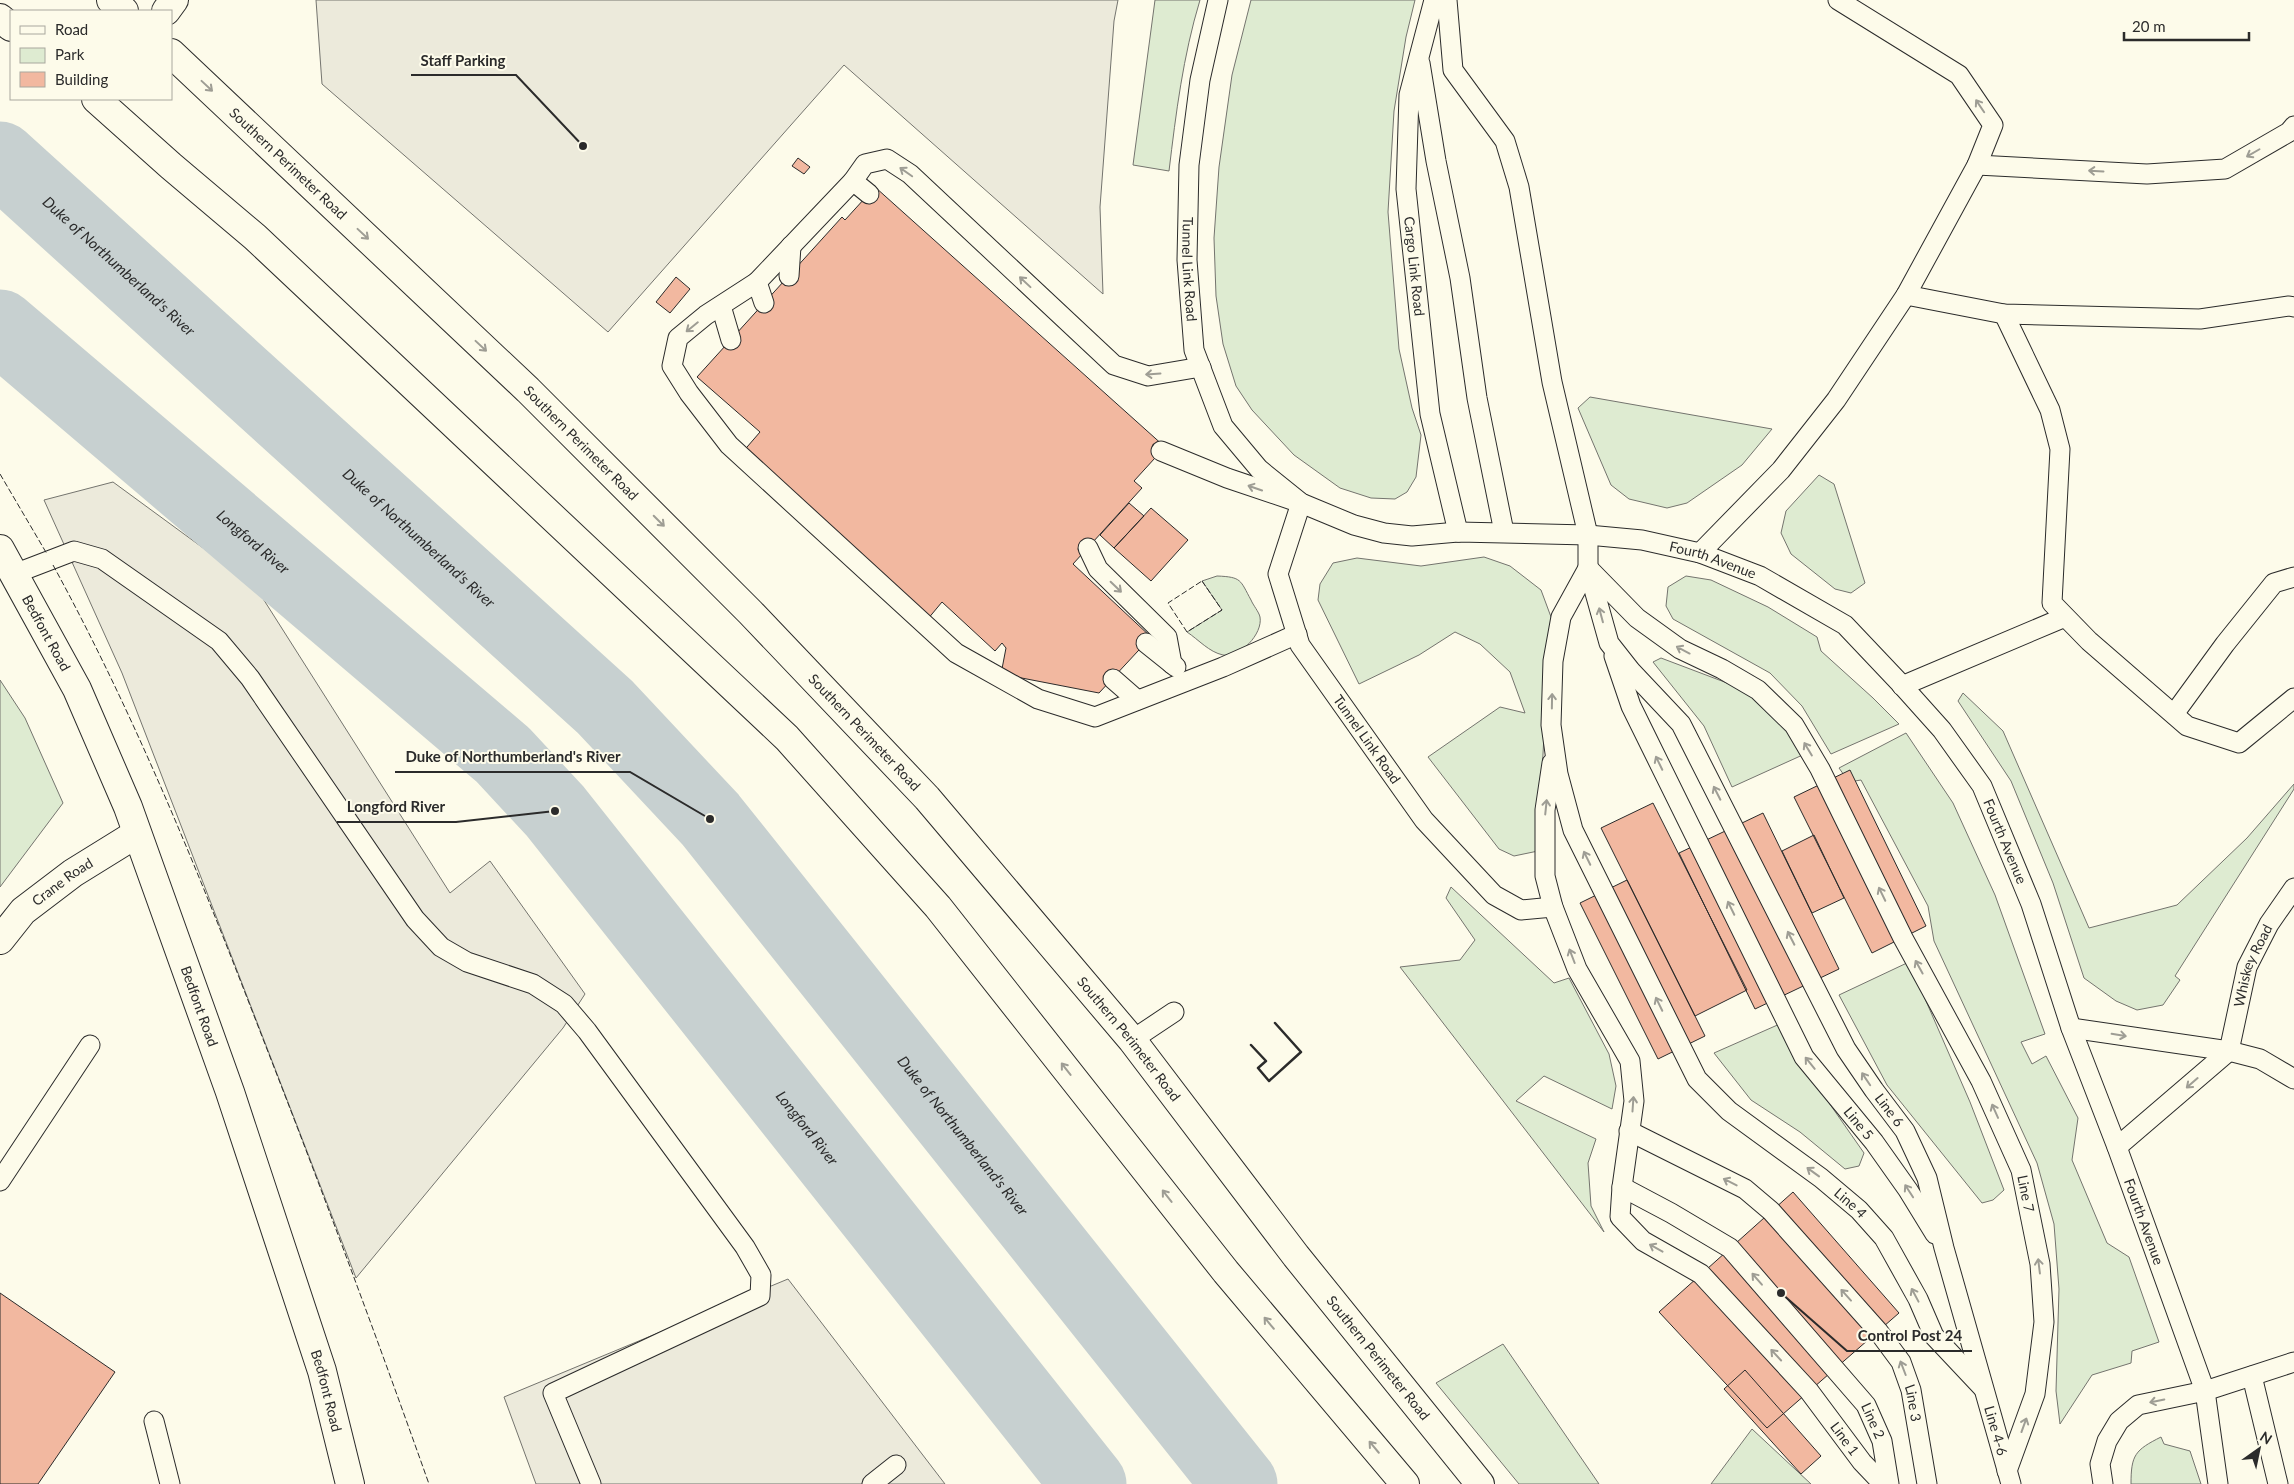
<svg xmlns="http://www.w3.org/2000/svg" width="2294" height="1484" viewBox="0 0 2294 1484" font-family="Lato,sans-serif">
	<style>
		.green { fill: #deebd1; stroke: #74746e }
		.parking { fill: #eceadb; stroke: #74746e }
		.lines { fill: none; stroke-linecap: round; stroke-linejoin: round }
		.river { stroke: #c7d0d0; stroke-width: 75 }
		.building { fill: #f2b8a0; stroke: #2b2b2b }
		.service-casing { stroke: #2b2b2b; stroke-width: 21 }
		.minor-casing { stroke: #2b2b2b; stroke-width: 30 }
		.tertiary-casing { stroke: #2b2b2b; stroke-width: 30 }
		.service { stroke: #fdfbea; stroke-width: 19 }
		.minor { stroke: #fdfbea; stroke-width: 28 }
		.tertiary { stroke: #fdfbea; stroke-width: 28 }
		.fence { stroke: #2b2b2b; stroke-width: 1; stroke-dasharray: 6 2.5; stroke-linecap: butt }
		.wall { stroke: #2b2b2b; stroke-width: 2.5 }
		.oneway { stroke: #9e9d94 }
		.labels { text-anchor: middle; stroke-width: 4; stroke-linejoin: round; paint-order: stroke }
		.street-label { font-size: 14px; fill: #2b2b2b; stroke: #fdfbea }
		.water-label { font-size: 15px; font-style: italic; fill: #2b2b2b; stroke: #fdfbea }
		.leader { fill: none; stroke: #2b2b2b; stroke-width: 2 }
		.callout-dot { fill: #2b2b2b; stroke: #fdfbea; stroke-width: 2 }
		.callout-label { font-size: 15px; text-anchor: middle; font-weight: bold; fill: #2b2b2b; stroke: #fdfbea; stroke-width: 4; stroke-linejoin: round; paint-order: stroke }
	</style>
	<rect width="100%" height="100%" fill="#fdfbea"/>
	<path class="green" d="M1155,0H1200C1183,56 1176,113 1169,171L1133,165Z
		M1251,0H1415L1406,37L1394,111L1388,212L1399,349L1412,408L1421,435L1416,477L1407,492L1395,499L1371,498L1340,488L1294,455L1252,410L1236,386L1223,344L1216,296L1214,238L1219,167L1232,75Z
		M1590,397L1772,429L1742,465L1687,503L1667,508L1629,499L1611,485L1578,408Z
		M1819,475L1834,484L1865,583L1851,593L1835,589L1791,554L1781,533L1786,511Z
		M1484,557L1510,566L1541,590L1554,625L1547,677L1538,851L1514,856L1499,849L1428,757L1500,707L1525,713L1510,672L1480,644L1455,632L1419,655L1359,684L1318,600L1320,584L1333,563L1357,558L1421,566Z
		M1217,576C1242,577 1240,580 1251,600C1253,605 1259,612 1260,617C1263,634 1240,658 1223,655C1209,652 1199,640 1187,632L1222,610L1202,581Z
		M1686,576L1711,580L1768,607L1817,637L1821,651L1873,698L1899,724L1831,754L1802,706L1770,673L1673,619L1666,606L1668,587Z
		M1661,658L1743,689L1771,710L1807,753L1732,787L1704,726L1653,662Z
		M0,680L25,718L63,803L0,887Z
		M1963,693L2003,731L2089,928L2177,905L2247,838L2294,784V789L2175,976L2180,980L2163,1005L2137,1010L2116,1001L2084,978L2053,883L2011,781L1958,701Z
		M1906,733L1953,803L1995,895L2045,1034L2021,1042L2032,1064L2046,1056L2078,1118L2072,1160L2107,1243L2129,1257L2159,1342L2132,1351L2131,1363L2092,1375L2060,1424L2056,1391L2059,1289L2054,1224L2037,1163L1934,941L1928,906L1861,780L1849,782L1839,768Z
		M1451,887L1554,983L1569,978L1609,1054L1616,1086L1612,1109L1544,1076L1516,1101L1596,1139L1588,1163L1591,1206L1604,1232L1400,967L1460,960L1475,940L1446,898Z
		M1909,962L1970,1102L2004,1190L1993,1200L1982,1203L1887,1085L1839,995Z
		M1782,1023L1820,1090L1864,1153L1859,1166L1845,1169L1800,1132L1751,1100L1714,1053Z
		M1503,1344L1599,1484H1519L1436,1383Z
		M1752,1429L1811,1484H1711Z
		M2161,1437L2164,1444L2190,1451L2201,1484H2131C2131,1455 2135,1450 2161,1437Z"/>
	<path class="parking" d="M316,0H1118L1114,21L1100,207L1103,294L844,65L608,332L322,84Z
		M113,482L255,586L450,893L490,861L585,994L563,1028L356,1278L122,673L44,500Z
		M788,1279L945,1484H536L504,1397Z"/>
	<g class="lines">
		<g class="river">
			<path id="s1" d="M0,159L605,707L710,819L1240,1484"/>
			<path id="s2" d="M0,327L503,755L555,811L1089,1484"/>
		</g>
	</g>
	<path class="building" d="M798,158L810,167L804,174L792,166Z
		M875,187L1165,447L1134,481L1142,488L1073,564L1151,637L1099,693L1001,674L1006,648L1002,643L995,651L942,602L927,620L741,454L760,432L697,377L842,217L845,220Z
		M676,277L690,289L670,313L656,302Z
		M1129,503L1144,516L1114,548L1100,535Z
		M1151,508L1188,540L1151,581L1114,548Z
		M1850,770L1926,926L1872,953L1794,797Z
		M1653,803L1747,990L1695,1016L1601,828Z
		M1763,813L1839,969L1755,1009L1679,853Z
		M1814,835L1844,898L1812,913L1782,851Z
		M1627,880L1705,1036L1658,1059L1580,903Z
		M1793,1192L1899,1313L1767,1428L1659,1312Z
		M0,1293L115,1372L38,1484H0Z
		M1745,1370L1821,1456L1801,1474L1724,1389Z"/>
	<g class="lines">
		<defs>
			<g id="service">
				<path id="s3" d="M1218,0L1200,80L1189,165L1187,260L1194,350L1223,426L1259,469L1301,503L1354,525L1384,533L1412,536L1458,532L1588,535L1642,540L1700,553L1760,576L1845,625L1899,682L1942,730L1982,786L2031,904L2071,1028L2117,1147L2205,1391L2218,1484"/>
				<path id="s4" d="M1434,0L1409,95L1406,189L1430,414L1458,532"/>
				<path id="s5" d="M1447,0L1453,70L1505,141L1519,187L1552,382L1588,535V568L1609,643L1631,671L1681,724L1846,1049L1874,1090L1905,1131L1927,1178L1944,1248L2011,1484"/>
				<path d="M1420,63L1436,161L1460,278L1477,398L1504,532"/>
				<path d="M1977,165L2147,174L2225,169L2289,132L2294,126"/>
				<path d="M853,181L869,194"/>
				<path d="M789,276L791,246"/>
				<path d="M757,282L764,303"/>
				<path d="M1906,295L2004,314L2200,319L2289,306L2294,307"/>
				<path d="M721,306L731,340"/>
				<path d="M2004,314L2050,410L2060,449L2052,603L2089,641L2187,726L2239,743L2294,698"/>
				<path d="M1201,367L1148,376L1114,365L910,174L887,159L865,164L853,181L757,282L706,315L678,338L672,366L689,393L729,445L956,653L1038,699L1095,717L1223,667L1297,634"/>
				<path id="s6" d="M1161,451L1227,478L1301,503L1278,574L1300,645L1424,820L1494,895L1521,910L1553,907"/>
				<path d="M1088,548L1098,569L1167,637L1172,664"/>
				<path d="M1700,553L1781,470L1836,400L1906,295L1977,165L1993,125L1959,75L1838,0"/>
				<path id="s7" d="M1588,568L1561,617L1553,661L1551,725L1558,774L1573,830L1697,1079L1729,1111L1821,1178L1859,1210L1884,1238L1918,1299L1934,1336L1982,1387"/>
				<path id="s8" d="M1589,569L1637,618L1680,649L1722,669L1758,690L1794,725L1820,769L1903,938L1981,1081L2021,1170L2040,1264L2044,1322L2035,1394L2007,1471"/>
				<path d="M14,574L74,551L102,559L219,641L250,678L415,919L441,947L467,962L533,984L564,1004L587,1031L745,1247L761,1275L760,1296L553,1393L591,1484"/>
				<path d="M1146,643L1176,667"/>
				<path id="s9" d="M1614,656L1631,706L1804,1057L1874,1142L1908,1190L1935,1234"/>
				<path d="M1113,679L1137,700"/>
				<path d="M1902,686L2065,617"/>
				<path d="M2174,714L2225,644L2274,583L2294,577"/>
				<path id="s10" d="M1552,763L1545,810V876L1553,907L1577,969L1630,1061L1634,1101L1622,1187L1620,1217L1643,1241L1701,1274L1809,1391L1862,1462L1883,1484"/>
				<path d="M2071,1028L2229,1051L2260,1059L2294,1079"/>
				<path d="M1132,1040L1174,1012"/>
				<path id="s11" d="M2229,1051L2247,967L2269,924L2294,888"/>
				<path id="s12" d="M1629,1131L1745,1189L1771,1211L1878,1331L1901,1362L1911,1390L1927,1484"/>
				<path d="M2117,1147L2229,1051"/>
				<path d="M0,1181L90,1045"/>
				<path id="s13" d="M1622,1187L1671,1213L1730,1248L1866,1405L1882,1441L1889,1484"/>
				<path d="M2252,1376L2278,1484"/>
				<path d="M154,1421L170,1484"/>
				<path d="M872,1484L896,1465"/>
				<path d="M2103,1484L2100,1464L2107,1441L2119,1421L2138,1405L2205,1391L2294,1362"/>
			</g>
			<g id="minor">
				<path d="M166,11L174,0"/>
				<path id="s14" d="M0,549L77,689L128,807L230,1092L322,1371L350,1484"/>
				<path id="s15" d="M0,940L23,911L73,873L136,834"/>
			</g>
			<g id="tertiary">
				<path d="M111,0L124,11"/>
				<path d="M0,18L11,27"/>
				<path id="s16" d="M171,53L528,390L750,612L927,798L1132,1040L1296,1256L1480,1484"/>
				<path d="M96,99L171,166L255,237L787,738L938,907L1226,1272L1405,1484"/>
			</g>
		</defs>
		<use href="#service" class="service-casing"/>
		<use href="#minor" class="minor-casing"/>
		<use href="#tertiary" class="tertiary-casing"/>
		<use href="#service" class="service"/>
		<use href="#minor" class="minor"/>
		<use href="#tertiary" class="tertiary"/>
		<path class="fence" d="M0,474L47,554
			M53,565C136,717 201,878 263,1039C321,1187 376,1335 429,1484
			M1202,581L1222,610L1187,632L1168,603Z"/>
		<path class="wall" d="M1251,1045L1266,1061L1258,1068L1269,1081L1301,1052L1275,1023"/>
	</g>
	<defs><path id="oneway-shaft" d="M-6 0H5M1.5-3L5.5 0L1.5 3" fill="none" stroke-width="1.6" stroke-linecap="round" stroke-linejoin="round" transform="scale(1.25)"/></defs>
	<g class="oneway">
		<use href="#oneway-shaft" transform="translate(207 86) rotate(43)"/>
		<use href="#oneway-shaft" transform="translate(1980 106) rotate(-124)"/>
		<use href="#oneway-shaft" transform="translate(2253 153) rotate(150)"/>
		<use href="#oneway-shaft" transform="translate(2096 171) rotate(-177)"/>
		<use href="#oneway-shaft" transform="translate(906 172) rotate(-145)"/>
		<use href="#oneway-shaft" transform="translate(363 234) rotate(43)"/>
		<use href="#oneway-shaft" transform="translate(1025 282) rotate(-137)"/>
		<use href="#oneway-shaft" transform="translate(692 327) rotate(141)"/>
		<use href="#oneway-shaft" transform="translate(481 346) rotate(43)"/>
		<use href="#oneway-shaft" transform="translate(1153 374) rotate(176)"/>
		<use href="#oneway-shaft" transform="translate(1255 488) rotate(-161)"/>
		<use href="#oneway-shaft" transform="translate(659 521) rotate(45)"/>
		<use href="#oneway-shaft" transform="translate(1116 587) rotate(44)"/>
		<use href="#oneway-shaft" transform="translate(1601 615) rotate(-105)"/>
		<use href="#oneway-shaft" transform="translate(1683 650) rotate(-152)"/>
		<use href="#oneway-shaft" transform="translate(1552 701) rotate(-89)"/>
		<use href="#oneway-shaft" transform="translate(1808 749) rotate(-121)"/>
		<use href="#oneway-shaft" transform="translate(1659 763) rotate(-116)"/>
		<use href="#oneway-shaft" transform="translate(1717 793) rotate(-117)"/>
		<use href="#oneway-shaft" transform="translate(1546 807) rotate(-84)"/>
		<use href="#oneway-shaft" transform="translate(1587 858) rotate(-116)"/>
		<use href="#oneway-shaft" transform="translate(1882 894) rotate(-116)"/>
		<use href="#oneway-shaft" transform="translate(1731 908) rotate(-116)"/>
		<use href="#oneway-shaft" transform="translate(1791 938) rotate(-117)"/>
		<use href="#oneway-shaft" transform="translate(1572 956) rotate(-111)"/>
		<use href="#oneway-shaft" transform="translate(1919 967) rotate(-119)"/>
		<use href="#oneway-shaft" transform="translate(1659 1004) rotate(-116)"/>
		<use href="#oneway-shaft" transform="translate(2119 1035) rotate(9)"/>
		<use href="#oneway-shaft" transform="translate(1810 1063) rotate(-129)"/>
		<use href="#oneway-shaft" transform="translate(1066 1069) rotate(-128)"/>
		<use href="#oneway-shaft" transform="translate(1866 1079) rotate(-124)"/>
		<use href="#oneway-shaft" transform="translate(2192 1083) rotate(139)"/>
		<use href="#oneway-shaft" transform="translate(1633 1104) rotate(-86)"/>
		<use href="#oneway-shaft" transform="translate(1995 1111) rotate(-114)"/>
		<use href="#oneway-shaft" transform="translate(1813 1172) rotate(-144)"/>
		<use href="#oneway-shaft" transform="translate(1730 1182) rotate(-153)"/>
		<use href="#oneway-shaft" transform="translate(1909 1191) rotate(-123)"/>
		<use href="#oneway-shaft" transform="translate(1167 1196) rotate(-128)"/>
		<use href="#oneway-shaft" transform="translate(1656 1248) rotate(-151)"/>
		<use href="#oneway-shaft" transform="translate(2039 1266) rotate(-97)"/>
		<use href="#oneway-shaft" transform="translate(1757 1279) rotate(-131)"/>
		<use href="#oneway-shaft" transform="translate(1846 1295) rotate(-132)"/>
		<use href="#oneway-shaft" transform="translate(1915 1295) rotate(-118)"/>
		<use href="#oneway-shaft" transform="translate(1269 1323) rotate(-130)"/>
		<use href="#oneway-shaft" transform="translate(1776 1355) rotate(-133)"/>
		<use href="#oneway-shaft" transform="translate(1903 1368) rotate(-111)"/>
		<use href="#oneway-shaft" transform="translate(2157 1401) rotate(168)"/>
		<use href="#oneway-shaft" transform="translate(2024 1425) rotate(-70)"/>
		<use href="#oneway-shaft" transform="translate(1374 1447) rotate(-130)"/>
	</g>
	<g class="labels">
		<g class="street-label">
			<text dy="5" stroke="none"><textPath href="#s16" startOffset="161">Southern Perimeter Road</textPath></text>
			<text dy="5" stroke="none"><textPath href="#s4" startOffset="270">Cargo Link Road</textPath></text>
			<text dy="5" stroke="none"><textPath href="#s3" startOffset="272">Tunnel Link Road</textPath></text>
			<text dy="5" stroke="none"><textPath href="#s16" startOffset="566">Southern Perimeter Road</textPath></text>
			<text dy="5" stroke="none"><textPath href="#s3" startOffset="965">Fourth Avenue</textPath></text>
			<text dy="5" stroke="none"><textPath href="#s14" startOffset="96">Bedfont Road</textPath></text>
			<text dy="5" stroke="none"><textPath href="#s16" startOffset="971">Southern Perimeter Road</textPath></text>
			<text dy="5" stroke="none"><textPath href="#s6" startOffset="414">Tunnel Link Road</textPath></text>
			<text dy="5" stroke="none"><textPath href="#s3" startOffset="1385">Fourth Avenue</textPath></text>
			<text dy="5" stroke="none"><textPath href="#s15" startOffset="86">Crane Road</textPath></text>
			<text dy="5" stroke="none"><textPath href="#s11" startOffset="89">Whiskey Road</textPath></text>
			<text dy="5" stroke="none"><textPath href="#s14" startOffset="500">Bedfont Road</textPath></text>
			<text dy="5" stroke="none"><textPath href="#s16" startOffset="1376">Southern Perimeter Road</textPath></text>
			<text dy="5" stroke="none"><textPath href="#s5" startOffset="1220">Line 6</textPath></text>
			<text dy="5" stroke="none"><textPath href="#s9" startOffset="530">Line 5</textPath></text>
			<text dy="5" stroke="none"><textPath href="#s8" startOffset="784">Line 7</textPath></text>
			<text dy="5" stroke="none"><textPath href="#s7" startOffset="748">Line 4</textPath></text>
			<text dy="5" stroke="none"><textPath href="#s3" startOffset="1790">Fourth Avenue</textPath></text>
			<text dy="5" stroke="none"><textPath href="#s16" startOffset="1781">Southern Perimeter Road</textPath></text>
			<text dy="5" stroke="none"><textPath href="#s14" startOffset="905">Bedfont Road</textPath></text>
			<text dy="5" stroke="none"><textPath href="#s12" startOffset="406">Line 3</textPath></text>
			<text dy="5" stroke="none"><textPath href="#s13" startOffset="349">Line 2</textPath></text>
			<text dy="5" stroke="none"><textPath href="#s5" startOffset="1560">Line 4-6</textPath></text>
			<text dy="5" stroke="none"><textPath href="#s10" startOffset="794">Line 1</textPath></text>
		</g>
		<g class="water-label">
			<text dy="5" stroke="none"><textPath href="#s1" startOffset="160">Duke of Northumberland's River</textPath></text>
			<text dy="5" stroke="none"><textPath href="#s1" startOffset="565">Duke of Northumberland's River</textPath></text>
			<text dy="5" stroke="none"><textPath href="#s2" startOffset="332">Longford River</textPath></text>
			<text dy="5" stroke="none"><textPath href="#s2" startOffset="1142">Longford River</textPath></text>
			<text dy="5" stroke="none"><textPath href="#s1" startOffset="1375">Duke of Northumberland's River</textPath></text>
		</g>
	</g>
	<path class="leader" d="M583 146L516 75H411M710 819L630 772H395M555 811L456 822H337M1781 1293L1847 1351H1972"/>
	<g class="callout-dot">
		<circle cx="583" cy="146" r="5"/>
		<circle cx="710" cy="819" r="5"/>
		<circle cx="555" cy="811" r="5"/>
		<circle cx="1781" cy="1293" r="5"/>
	</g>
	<g class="callout-label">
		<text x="463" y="66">Staff Parking</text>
		<text x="513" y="762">Duke of Northumberland's River</text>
		<text x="396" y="812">Longford River</text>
		<text x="1910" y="1341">Control Post 24</text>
	</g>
	<rect x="10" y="10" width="162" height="90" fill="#fdfbea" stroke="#a9a89e"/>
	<rect x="20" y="26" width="25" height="8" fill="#fdfbea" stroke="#a9a89e"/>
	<text x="55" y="35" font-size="15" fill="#2b2b2b">Road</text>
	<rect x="20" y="48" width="25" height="15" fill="#deebd1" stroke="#a9a89e"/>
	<text x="55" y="60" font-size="15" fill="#2b2b2b">Park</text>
	<rect x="20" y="72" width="25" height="15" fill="#f2b8a0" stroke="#a9a89e"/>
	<text x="55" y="85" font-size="15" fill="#2b2b2b">Building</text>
	<g transform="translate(2259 1449) rotate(33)" stroke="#fdfbea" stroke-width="4" paint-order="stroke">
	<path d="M0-4L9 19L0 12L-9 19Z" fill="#2b2b2b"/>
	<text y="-8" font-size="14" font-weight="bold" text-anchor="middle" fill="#2b2b2b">N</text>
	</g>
	<path d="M2124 32v8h125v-8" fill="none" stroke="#2b2b2b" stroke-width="2.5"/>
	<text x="2132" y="32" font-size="15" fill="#2b2b2b" stroke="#fdfbea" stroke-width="4" paint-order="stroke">20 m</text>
</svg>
